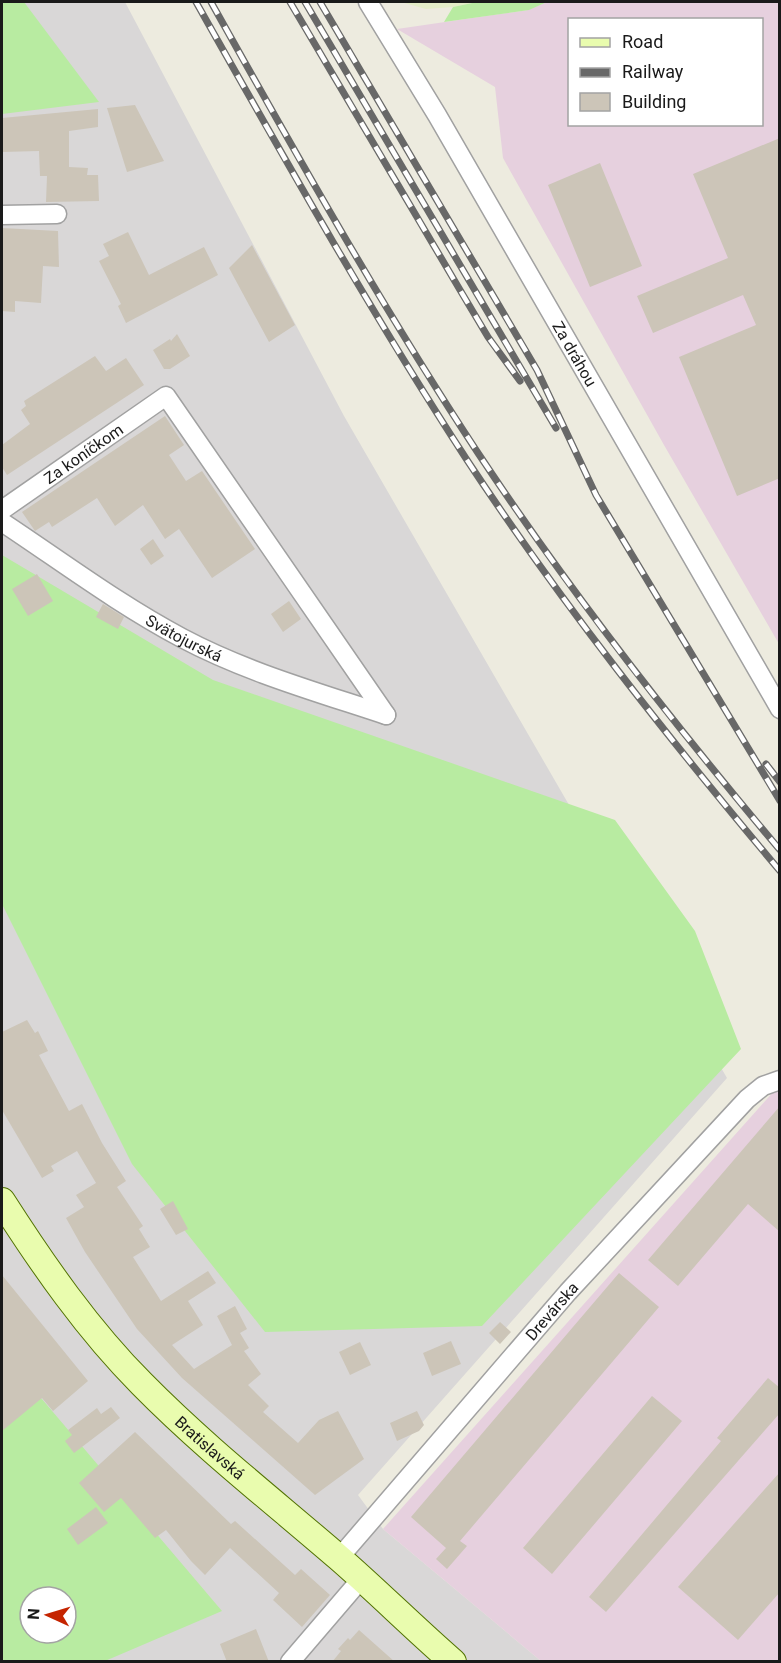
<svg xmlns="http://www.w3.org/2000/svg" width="781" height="1663" viewBox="0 0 781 1663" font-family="Roboto,sans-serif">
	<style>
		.residential { fill: #d9d7d7; fill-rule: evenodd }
		.industrial { fill: #e6d0de; fill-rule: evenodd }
		.farmland { fill: #e4edc8 }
		.grass { fill: #b8eba1; fill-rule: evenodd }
		.building { fill: #ccc5b8 }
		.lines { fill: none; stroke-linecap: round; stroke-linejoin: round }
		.street-casing { stroke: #a1a1a1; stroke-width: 21 }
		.secondary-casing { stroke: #517200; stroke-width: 28 }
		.street { stroke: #fff; stroke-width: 18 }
		.secondary { stroke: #e9fcae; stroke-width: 26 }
		.rail-casing { stroke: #686868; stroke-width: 7 }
		.rail { stroke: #fff; stroke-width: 4.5; stroke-dasharray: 14; stroke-linecap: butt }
		.labels { text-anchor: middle; stroke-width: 4.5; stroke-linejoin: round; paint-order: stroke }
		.street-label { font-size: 16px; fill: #1a1a1a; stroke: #fff }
	</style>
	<rect width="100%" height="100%" fill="#edebdf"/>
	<path class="residential" d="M2,2H125L344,416L727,1078L358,1495L383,1529L541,1661L2,1662ZM30,1597H66V1633H30Z"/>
	<path class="industrial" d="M547,2H779V644L664,445L503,158L495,87L397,29L528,10ZM570,20H762V124H570Z
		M775,1090L779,1092V1661H541L383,1529Z"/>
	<path class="farmland" d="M401,2H477L453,7L426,9Z"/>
	<path class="grass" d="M2,2H24L99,102L2,114Z
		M477,2H547L529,10L444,22L453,7Z
		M2,555L213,680L615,820L695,931L741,1049L482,1326L265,1332L132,1164L2,904Z
		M2,1352L222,1611L105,1661H2ZM30,1597H66V1633H30Z"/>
	<path class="building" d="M135,105L164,161L127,172L107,108Z
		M98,109V127L69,131V167L88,168L87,175H98L99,201L46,202L47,176H40L39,151L2,152V118Z
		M780,138V478L737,496L679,357L756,325L743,295L653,333L637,296L728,258L693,174Z
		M600,163L642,266L590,287L548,185Z
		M2,228L58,231L59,267L43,266L41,303L15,301V312L2,311Z
		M128,232L149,275L204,247L218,275L126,323L118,306L121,304L99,261L109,256L103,244Z
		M252,245L295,325L269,342L229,268Z
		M177,334L190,356L170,369H164L153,350L170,339L171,341Z
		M95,356L106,371L126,358L144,385L7,475L2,467V445L30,424L21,410L26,406L24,401Z
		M165,416L184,445L169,455L186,481L202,471L255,549L212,578L179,529L165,539L143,505L115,526L97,498L52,527L49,522L35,531L22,512Z
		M153,539L164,556L151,565L140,549Z
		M37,574L53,601L28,616L12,589Z
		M289,601L301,619L283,632L271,614Z
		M103,604L124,617L118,629L96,617Z
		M27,1020L35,1033L38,1031L48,1051L39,1055L69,1111L82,1104L102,1143L126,1181L117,1187L143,1226L139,1229L150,1247L133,1257L161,1301L208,1271L216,1283L188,1301L203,1325L172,1345L194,1369L232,1345L217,1316L235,1306L247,1329L240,1333L249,1348L244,1351L261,1374L248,1385L269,1406L263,1412L298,1443L319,1420L338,1411L364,1459L315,1495L182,1378L137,1329L85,1252L66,1218L84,1207L76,1195L96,1183L77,1151L51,1166L54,1171L42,1178L2,1110V1032Z
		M780,1106V1232L748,1204L678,1286L648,1260Z
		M173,1201L188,1229L176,1235L160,1209Z
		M619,1273L659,1307L460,1541L467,1546L447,1569L436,1559L446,1548L411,1517Z
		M2,1275L88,1381L53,1411L42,1398L2,1431Z
		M500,1322L511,1332L500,1344L489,1333Z
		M451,1341L461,1364L432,1376L423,1353Z
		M360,1342L371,1365L350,1375L339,1352Z
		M768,1378L780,1388V1413L606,1612L589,1597L721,1441L717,1438Z
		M652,1396L682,1421L552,1574L523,1548Z
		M111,1407L120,1418L74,1453L65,1441L72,1435L68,1430L97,1408L101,1414Z
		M417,1411L424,1425L419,1431L397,1441L390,1423Z
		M135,1432L231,1524L235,1521L295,1575L301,1569L330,1595L302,1627L273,1600L279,1593L230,1548L205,1575L191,1561L166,1530L155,1538L121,1498L104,1512L79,1483Z
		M780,1472V1592L738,1640L678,1587Z
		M96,1507L108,1523L78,1545L67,1529Z
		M256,1629L269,1662H227L220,1644Z
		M359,1630L395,1662H332L341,1651L338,1649L348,1638L350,1640Z"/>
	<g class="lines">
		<defs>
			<g id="street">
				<path id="s1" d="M368,2L437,115L780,709"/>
				<path d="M2,215L57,214"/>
				<path id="s2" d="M2,510L166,396L386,715"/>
				<path id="s3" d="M2,522C61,561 118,604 182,638C246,672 317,692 386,715"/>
				<path id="s4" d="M339,1558L568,1292L747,1099L763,1086L780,1080"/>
				<path d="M290,1662L362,1578"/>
			</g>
			<g id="secondary">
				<path id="s5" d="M2,1201C43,1265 88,1330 142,1384C204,1447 273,1501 339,1558C378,1592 414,1628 453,1662"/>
			</g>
		</defs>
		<use href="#street" class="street-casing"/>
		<use href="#secondary" class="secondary-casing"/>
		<use href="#street" class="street"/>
		<use href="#secondary" class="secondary"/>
		<defs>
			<path id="rail" d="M196,2C283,156 370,311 467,460C562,604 669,739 780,871
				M211,2C296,154 382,307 478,453C570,592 673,723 780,850
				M290,2L463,295L488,337L520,381
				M305,2L556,428
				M320,2L537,370L596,495L780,801
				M766,764L780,782"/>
		</defs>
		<use href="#rail" class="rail-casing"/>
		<use href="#rail" class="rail"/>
	</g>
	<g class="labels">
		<g class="street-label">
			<text dy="6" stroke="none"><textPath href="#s1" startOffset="408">Za dráhou</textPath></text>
			<text dy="6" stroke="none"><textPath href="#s2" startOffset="99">Za koníčkom</textPath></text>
			<text dy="6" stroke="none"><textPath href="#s3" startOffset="216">Svätojurská</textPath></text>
			<text dy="6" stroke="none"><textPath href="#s4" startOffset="326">Drevárska</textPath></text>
			<text dy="6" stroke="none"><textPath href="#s5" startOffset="324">Bratislavská</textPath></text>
		</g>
	</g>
	<rect width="781" height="1663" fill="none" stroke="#1a1a1a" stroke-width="6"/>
	<rect x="568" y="18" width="195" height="108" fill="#ffffff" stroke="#a3a3a3" stroke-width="1.5"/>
	<rect x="580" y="38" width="30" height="9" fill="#e9fcae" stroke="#a3a3a3" stroke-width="1.5"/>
	<text x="622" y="48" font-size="18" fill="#1a1a1a">Road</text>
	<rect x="580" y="68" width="30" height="9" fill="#686868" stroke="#a3a3a3" stroke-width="1.5"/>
	<text x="622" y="78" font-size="18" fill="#1a1a1a">Railway</text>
	<rect x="580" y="93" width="30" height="18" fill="#ccc5b8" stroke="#a3a3a3" stroke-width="1.5"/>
	<text x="622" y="108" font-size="18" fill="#1a1a1a">Building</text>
	<g transform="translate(48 1615) rotate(274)"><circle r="28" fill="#ffffff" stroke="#a3a3a3" stroke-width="1.5"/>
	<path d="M0-4.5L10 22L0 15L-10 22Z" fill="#c52400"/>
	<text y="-9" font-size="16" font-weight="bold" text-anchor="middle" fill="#1a1a1a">N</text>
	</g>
</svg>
